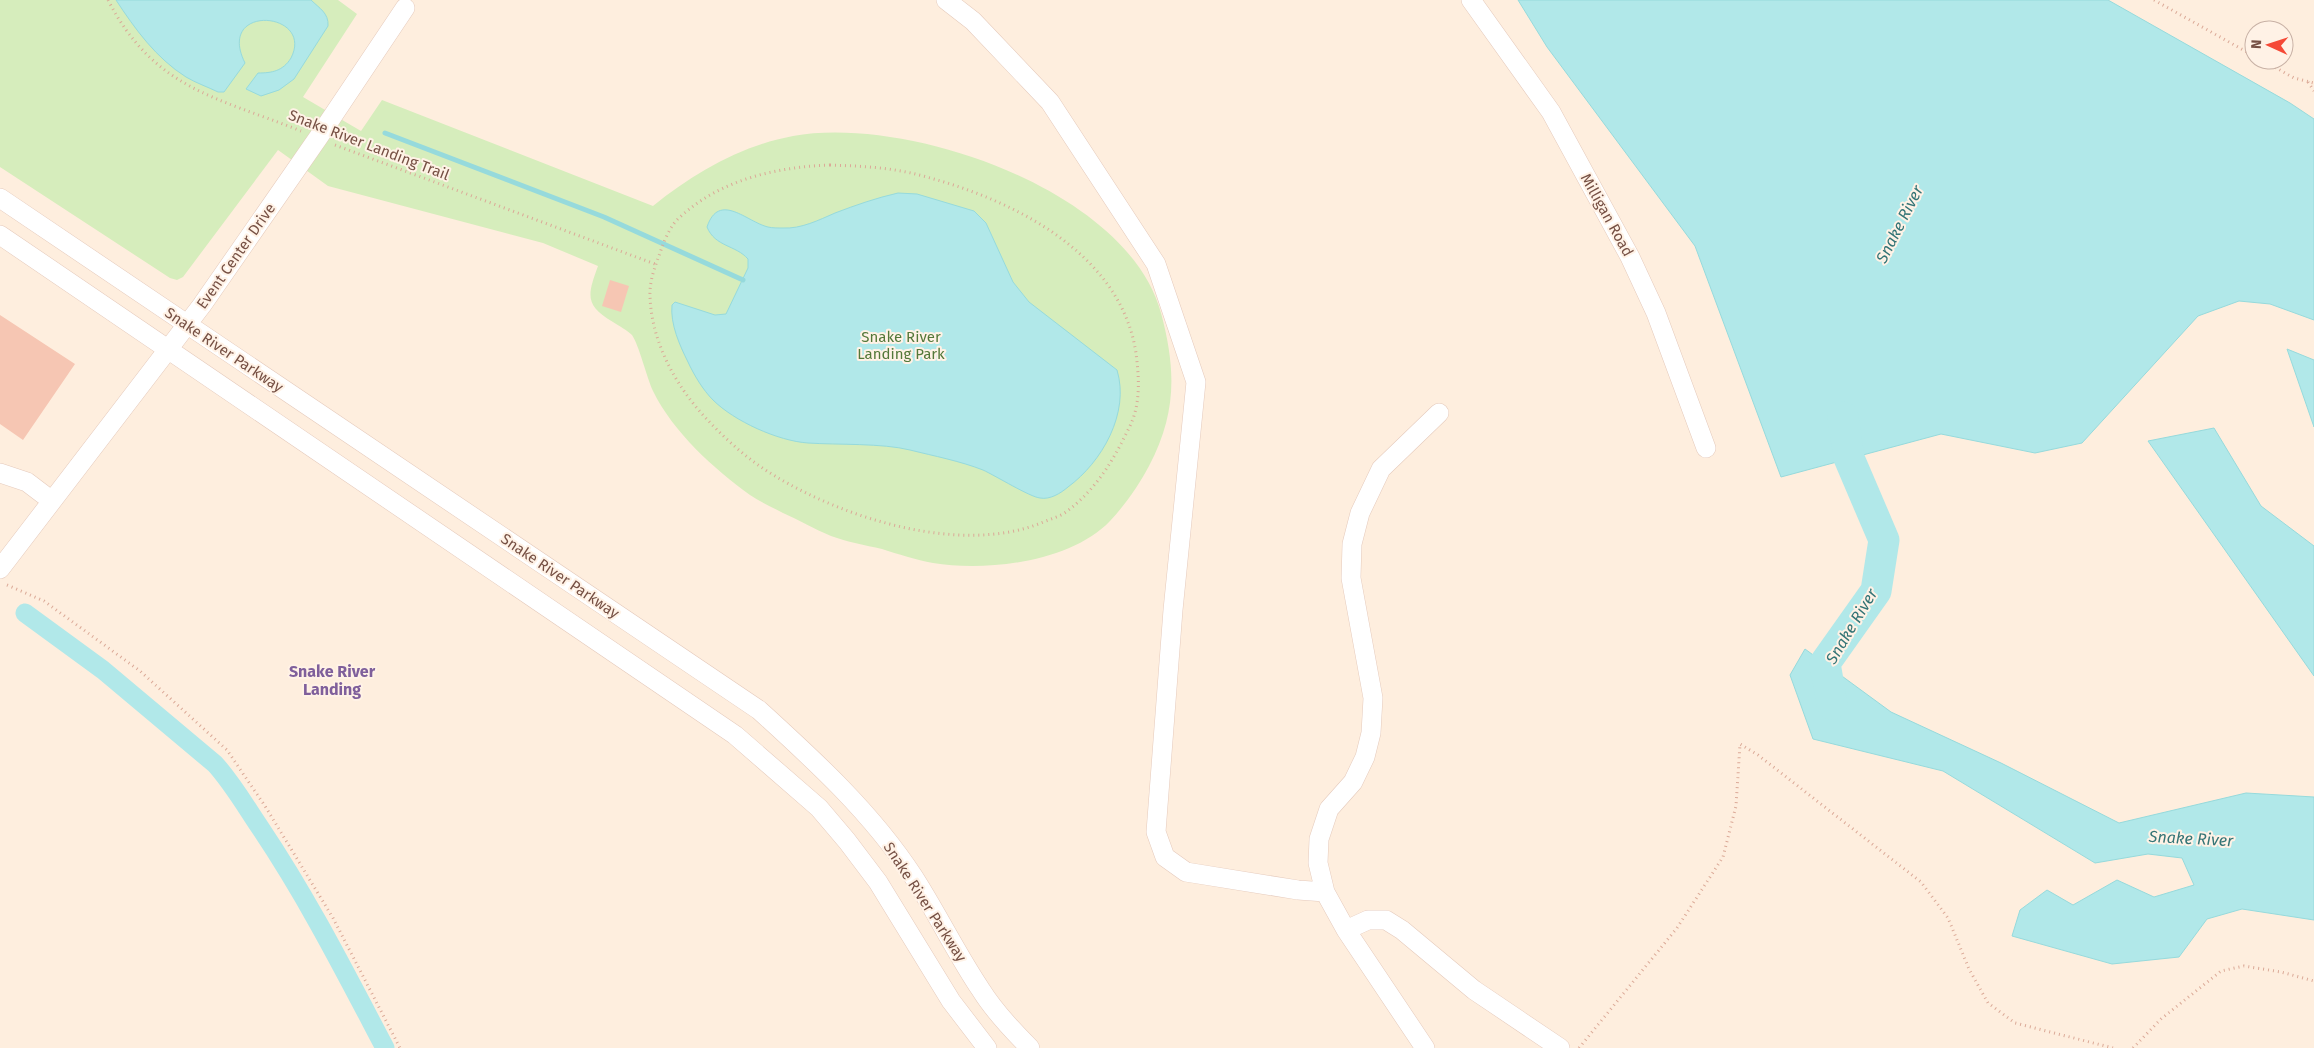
<svg xmlns="http://www.w3.org/2000/svg" width="2314" height="1048" viewBox="0 0 2314 1048" font-family="'Fira Sans',sans-serif">
	<style>
		.green { fill: #d6edbc }
		.water { fill: #b1e8e9; stroke: #96dadc }
		.lines { fill: none; stroke-linecap: round; stroke-linejoin: round }
		.stream { stroke: #96dadc; stroke-width: 5 }
		.canal { stroke: #b1e8e9; stroke-width: 19 }
		.river { stroke: #b1e8e9; stroke-width: 31 }
		.building { fill: #f6c6b3 }
		.minor-casing { stroke: #e5cabc; stroke-width: 20 }
		.path { stroke: #dba997; stroke-width: 3; stroke-dasharray: 1 4; stroke-linecap: butt }
		.minor { stroke: #fff; stroke-width: 19 }
		.labels { text-anchor: middle; stroke-width: 4; stroke-linejoin: round; paint-order: stroke }
		.street-label { font-size: 15px; fill: #765044; stroke: #fff2e6 }
		.park-label { font-size: 15px; fill: #537839; stroke: #fff2e6 }
		.water-label { font-size: 16px; font-style: italic; fill: #347476; stroke: #fff2e6 }
		.neighbourhood-label { font-size: 16px; font-weight: bold; fill: #7f5f9b; stroke: #fff2e6 }
	</style>
	<rect width="100%" height="100%" fill="#feeede"/>
	<path class="green" d="M0,0H338L357,14L303,97L361,131L382,100L653,206C694,173 740,146 793,136C907,115 1128,190 1161,313C1176,369 1177,413 1149,466C1139,485 1125,505 1110,521C1071,562 986,572 933,563C916,560 898,554 882,549C865,545 847,542 831,536C814,529 799,520 783,513C772,507 760,502 750,495C714,469 673,432 653,391C647,378 639,345 632,335C627,330 619,326 613,322C585,305 587,296 598,266L543,243L328,186L278,150L183,277L177,280L170,278L0,167Z"/>
	<path class="water" d="M116,0H311C319,8 329,13 328,26L294,79L279,90L261,96L246,89L258,73C272,73 283,71 291,58C315,11 215,3 245,63L224,92H218C208,87 196,83 186,77C156,58 135,29 116,0Z
		M1518,0H2108L2290,103L2314,119V320L2270,304L2239,301L2198,316L2082,443L2035,453L1941,434L1781,477L1695,246L1547,47Z
		M898,193L917,194L974,211L986,223L1013,282L1029,302L1117,370C1130,413 1102,462 1068,487C1061,493 1050,500 1040,498C1030,497 996,476 983,470C960,461 934,456 910,450C882,443 838,445 808,443C778,441 734,421 713,400C703,390 694,375 688,362C680,346 670,324 672,305L675,302L715,315L726,314L748,268V259C736,245 715,247 707,227C719,191 747,222 768,227C772,228 778,228 783,228C801,229 819,220 835,213C856,205 876,198 898,193Z
		M2287,349L2314,360V427Z
		M2214,428L2261,506L2314,546V676L2148,441Z
		M1805,649L1891,712L2001,763L2119,823L2246,793L2314,797V920L2242,909L2207,919L2179,957L2112,964L2012,936L2020,910L2047,890L2073,905L2117,880L2154,897L2194,885L2182,858L2148,854L2095,863L1943,771L1813,739L1790,675Z"/>
	<g class="lines">
		<path class="stream" d="M385,133L604,217L743,280"/>
		<path class="canal" d="M25,613L103,670L215,764C233,784 246,807 261,829C308,899 346,974 385,1048"/>
		<path class="river" d="M1832,704L1825,663L1876,591L1884,540L1849,458L1843,417"/>
	</g>
	<path class="building" d="M610,280L629,286L621,312L602,306Z
		M0,315L75,364L23,440L0,424Z"/>
	<g class="lines">
		<defs>
			<path id="minor" d="M946,0L973,21L1050,102L1156,264L1196,382L1173,610L1156,832L1165,857L1186,872L1298,890L1325,892
				M1471,0L1551,112L1630,257L1656,313L1706,448
				M0,198L759,710C815,761 871,812 913,876C937,913 956,953 981,990C994,1011 1012,1030 1030,1048
				M0,235L735,735L819,808L847,841L878,882L951,1001L987,1048
				M0,473L27,482L52,501
				M0,569L202,305L318,138L405,8
				M1346,930L1368,920H1386L1402,930L1474,990L1560,1048
				M1425,1048L1346,930L1325,892L1318,863L1319,839L1329,809L1353,782L1365,757L1371,733L1373,698L1351,578L1352,544L1360,513L1381,469L1439,413"/>
		</defs>
		<use href="#minor" class="minor-casing"/>
		<path class="path" d="M108,0C154,89 216,97 301,131
			M2154,0L2254,56
			M2262,60L2294,78L2314,83
			M2308,82L2314,91
			M335,145L655,264
			M830,165C857,166 884,167 911,173C1003,195 1120,248 1136,353C1139,377 1141,403 1130,426C1114,459 1097,489 1066,512C1059,517 1050,519 1041,523C961,555 846,519 775,476C748,460 724,438 703,415C673,382 650,337 650,293C650,277 657,262 662,247C666,237 671,225 679,218C719,180 776,167 830,165Z
			M7,585L44,601L140,671L227,750L265,806L333,918L400,1048
			M1579,1048L1677,928L1723,857L1736,806L1740,744L1758,755L1921,882L1948,918L1969,969L1988,1003L2015,1023L2113,1048
			M2133,1048L2161,1019L2221,971L2244,966L2281,972L2314,981"/>
		<use href="#minor" class="minor"/>
	</g>
	<g class="labels">
		<g class="street-label">
			<text transform="translate(369 145) rotate(21)" y="5">Snake River Landing Trail</text>
			<text transform="translate(1607 215) rotate(61)" y="5">Milligan Road</text>
			<text transform="translate(236 256) rotate(-55)" y="5">Event Center Drive</text>
			<text transform="translate(224 350) rotate(34)" y="5">Snake River Parkway</text>
			<text transform="translate(560 576) rotate(34)" y="5">Snake River Parkway</text>
			<text transform="translate(925 902) rotate(57)" y="5">Snake River Parkway</text>
		</g>
		<g class="park-label">
			<text x="901" y="342">Snake River<tspan x="901" dy="17">Landing Park</tspan></text>
		</g>
		<g class="water-label">
			<text transform="translate(1899 224) rotate(-63)" y="6">Snake River</text>
			<text transform="translate(1851 626) rotate(-59)" y="6">Snake River</text>
			<text transform="translate(2191 838) rotate(3)" y="6">Snake River</text>
		</g>
		<g class="neighbourhood-label">
			<text x="332" y="677">Snake River<tspan x="332" dy="18">Landing</tspan></text>
		</g>
	</g>
	<g transform="translate(2269 45) rotate(273)"><circle r="24" fill="#fff2e6" stroke="#c8b1a5"/>
	<path d="M0-4L9 19L0 12L-9 19Z" fill="#f54936"/>
	<text y="-8" font-size="14" font-weight="bold" text-anchor="middle" fill="#765044">N</text>
	</g>
</svg>
